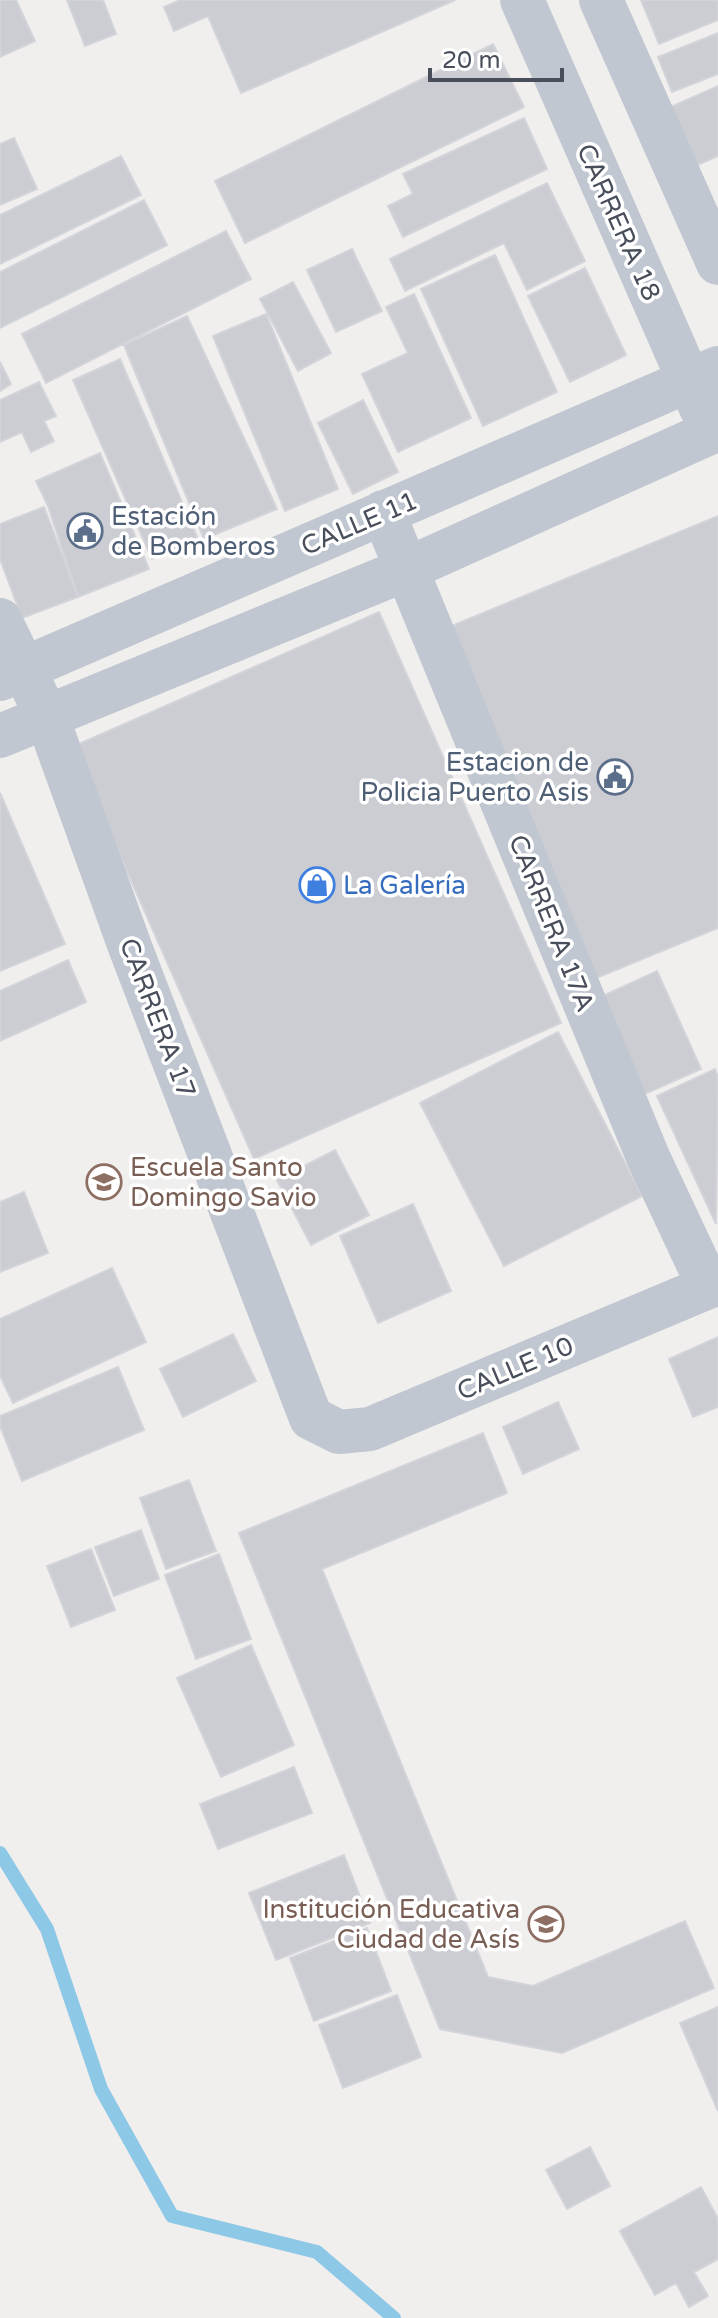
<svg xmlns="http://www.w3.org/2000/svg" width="718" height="2318" viewBox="0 0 718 2318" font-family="'Varela Round',sans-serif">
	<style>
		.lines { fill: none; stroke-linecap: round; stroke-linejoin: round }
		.stream { stroke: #8ec8e7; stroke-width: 14 }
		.building { fill: #cccdd3; stroke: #d3d4da; stroke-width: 2 }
		.minor { stroke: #c0c7d0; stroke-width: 44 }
		.labels { text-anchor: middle; stroke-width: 7; stroke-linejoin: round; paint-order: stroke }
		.street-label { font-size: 26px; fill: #484f5b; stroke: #fff }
		.service-label { font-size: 26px; fill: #4e5e75; stroke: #fff; text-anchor: start }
		.shop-label { font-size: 26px; fill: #366cbe; stroke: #fff; text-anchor: start }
		.education-label { font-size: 26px; fill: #785e54; stroke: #fff; text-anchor: start }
	</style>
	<rect width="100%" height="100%" fill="#f1efee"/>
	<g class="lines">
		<path class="stream" d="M0,1853L47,1929L101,2089L172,2216L317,2252L394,2318"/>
	</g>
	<path class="building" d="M0,0H16L35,41L0,57Z
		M67,0H103L116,34L85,46Z
		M180,0H455L241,93L208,16L174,31L164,7Z
		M641,0H718V20L659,44Z
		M718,33V74L672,92L658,57Z
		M493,44L524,107L245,243L215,181Z
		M718,86V156L691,168L666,109Z
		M524,118L547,169L403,237L388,206L413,194L403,174Z
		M14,138L37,189L0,205V144Z
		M121,156L141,195L0,264V215Z
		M547,183L585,261L527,290L504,243L405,291L390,259Z
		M144,200L167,245L0,328V272Z
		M226,231L251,279L46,383L22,334Z
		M352,249L382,311L336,332L307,270Z
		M495,255L557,392L483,426L421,289Z
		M585,268L626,355L570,382L528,296Z
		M293,282L331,353L298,371L260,299Z
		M414,294L471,418L398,452L362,374L408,353L386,307Z
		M266,314L338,489L285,511L213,336Z
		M187,316L277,509L204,539L124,345Z
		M120,359L198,539L152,559L73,380Z
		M0,362L11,384L0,391Z
		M39,382L56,416L44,421L54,441L31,452L22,432L0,442V400Z
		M363,400L398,472L353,494L318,423Z
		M100,453L149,569L78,597L48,506L36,481Z
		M44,507L78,597L22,618L0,559V524Z
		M718,516V928L594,979L449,627Z
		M379,612L561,1023L254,1159L72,747Z
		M0,793L65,944L0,971Z
		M68,960L86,1002L0,1041V991Z
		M657,971L701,1069L638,1097L594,1000Z
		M558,1032L642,1196L504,1266L420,1103Z
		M715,1069L718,1077L716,1224L657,1096Z
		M335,1150L369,1215L311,1245L277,1180Z
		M24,1192L48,1253L0,1272V1202Z
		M413,1204L451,1291L378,1323L340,1236Z
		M112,1268L146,1342L13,1403L0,1376V1319Z
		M233,1334L256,1381L183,1417L160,1369Z
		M718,1337V1407L693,1417L669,1359Z
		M118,1367L144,1430L22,1481L0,1426V1416Z
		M558,1402L579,1449L523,1474L503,1427Z
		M483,1433L507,1493L322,1569L488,1977L533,1986L685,1921L714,1988L562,2053L440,2029L239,1533Z
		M189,1480L216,1551L166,1569L140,1498Z
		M141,1530L159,1579L114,1596L95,1547Z
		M91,1549L115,1610L71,1627L47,1566Z
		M219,1554L251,1639L196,1659L165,1575Z
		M251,1645L294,1745L221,1777L177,1678Z
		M294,1767L312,1813L218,1849L200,1804Z
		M344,1855L370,1923L276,1960L249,1893Z
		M367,1928L391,1991L314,2021L290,1958Z
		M397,1995L421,2057L343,2088L319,2025Z
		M718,2007V2111L680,2023Z
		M590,2147L610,2186L567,2209L546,2170Z
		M701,2187L718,2219V2259L694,2272L708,2296L689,2307L676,2283L655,2295L620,2231Z"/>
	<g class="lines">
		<path class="minor" d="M522,0L701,408
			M601,0L718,263
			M383,512L648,1157L709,1287
			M0,620L47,717L130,947L311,1418L339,1432L370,1429L718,1283
			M0,679L718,368
			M0,736L407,569L718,429"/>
	</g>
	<defs>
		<symbol id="civic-ring" viewBox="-11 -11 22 22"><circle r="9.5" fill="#fff" stroke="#5c6f8a" stroke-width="1.5"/><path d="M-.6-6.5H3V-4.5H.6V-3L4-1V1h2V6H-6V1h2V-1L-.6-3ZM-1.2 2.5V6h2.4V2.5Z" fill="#5c6f8a"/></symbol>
		<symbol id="shop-ring" viewBox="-11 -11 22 22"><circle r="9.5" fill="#fff" stroke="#3f7fe0" stroke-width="1.5"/><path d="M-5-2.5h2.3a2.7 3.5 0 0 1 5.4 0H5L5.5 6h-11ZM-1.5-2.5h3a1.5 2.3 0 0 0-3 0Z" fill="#3f7fe0"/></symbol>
		<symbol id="school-ring" viewBox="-11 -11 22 22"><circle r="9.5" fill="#fff" stroke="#8d6e63" stroke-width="1.5"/><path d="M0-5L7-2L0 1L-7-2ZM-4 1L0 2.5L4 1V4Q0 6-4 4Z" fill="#8d6e63"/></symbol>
	</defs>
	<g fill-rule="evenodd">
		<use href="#civic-ring" x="65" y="511" width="40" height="40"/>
		<use href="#civic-ring" x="595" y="757" width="40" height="40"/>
		<use href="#shop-ring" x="297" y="865" width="40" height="40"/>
		<use href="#school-ring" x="84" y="1162" width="40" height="40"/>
		<use href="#school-ring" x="526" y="1904" width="40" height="40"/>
	</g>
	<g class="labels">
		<g class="street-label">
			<text transform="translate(619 222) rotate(66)" y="9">CARRERA 18</text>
			<text transform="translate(359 523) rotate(-23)" y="9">CALLE 11</text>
			<text transform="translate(552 923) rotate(68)" y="9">CARRERA 17A</text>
			<text transform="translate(158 1018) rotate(69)" y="9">CARRERA 17</text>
			<text transform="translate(515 1368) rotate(-23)" y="9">CALLE 10</text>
		</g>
		<g class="service-label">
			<text x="111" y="525">Estación<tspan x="111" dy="30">de Bomberos</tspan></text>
			<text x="589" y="771" text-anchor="end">Estacion de<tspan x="589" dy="30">Policia Puerto Asis</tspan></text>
		</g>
		<g class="shop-label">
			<text x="343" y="894">La Galería</text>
		</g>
		<g class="education-label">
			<text x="130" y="1176">Escuela Santo<tspan x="130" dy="30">Domingo Savio</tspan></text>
			<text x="520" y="1918" text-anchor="end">Institución Educativa<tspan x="520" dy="30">Ciudad de Asís</tspan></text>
		</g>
	</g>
	<path d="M430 68v12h132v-12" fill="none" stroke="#484f5b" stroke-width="4"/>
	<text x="442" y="68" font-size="24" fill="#484f5b" stroke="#ffffff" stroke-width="6" paint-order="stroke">20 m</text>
</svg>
